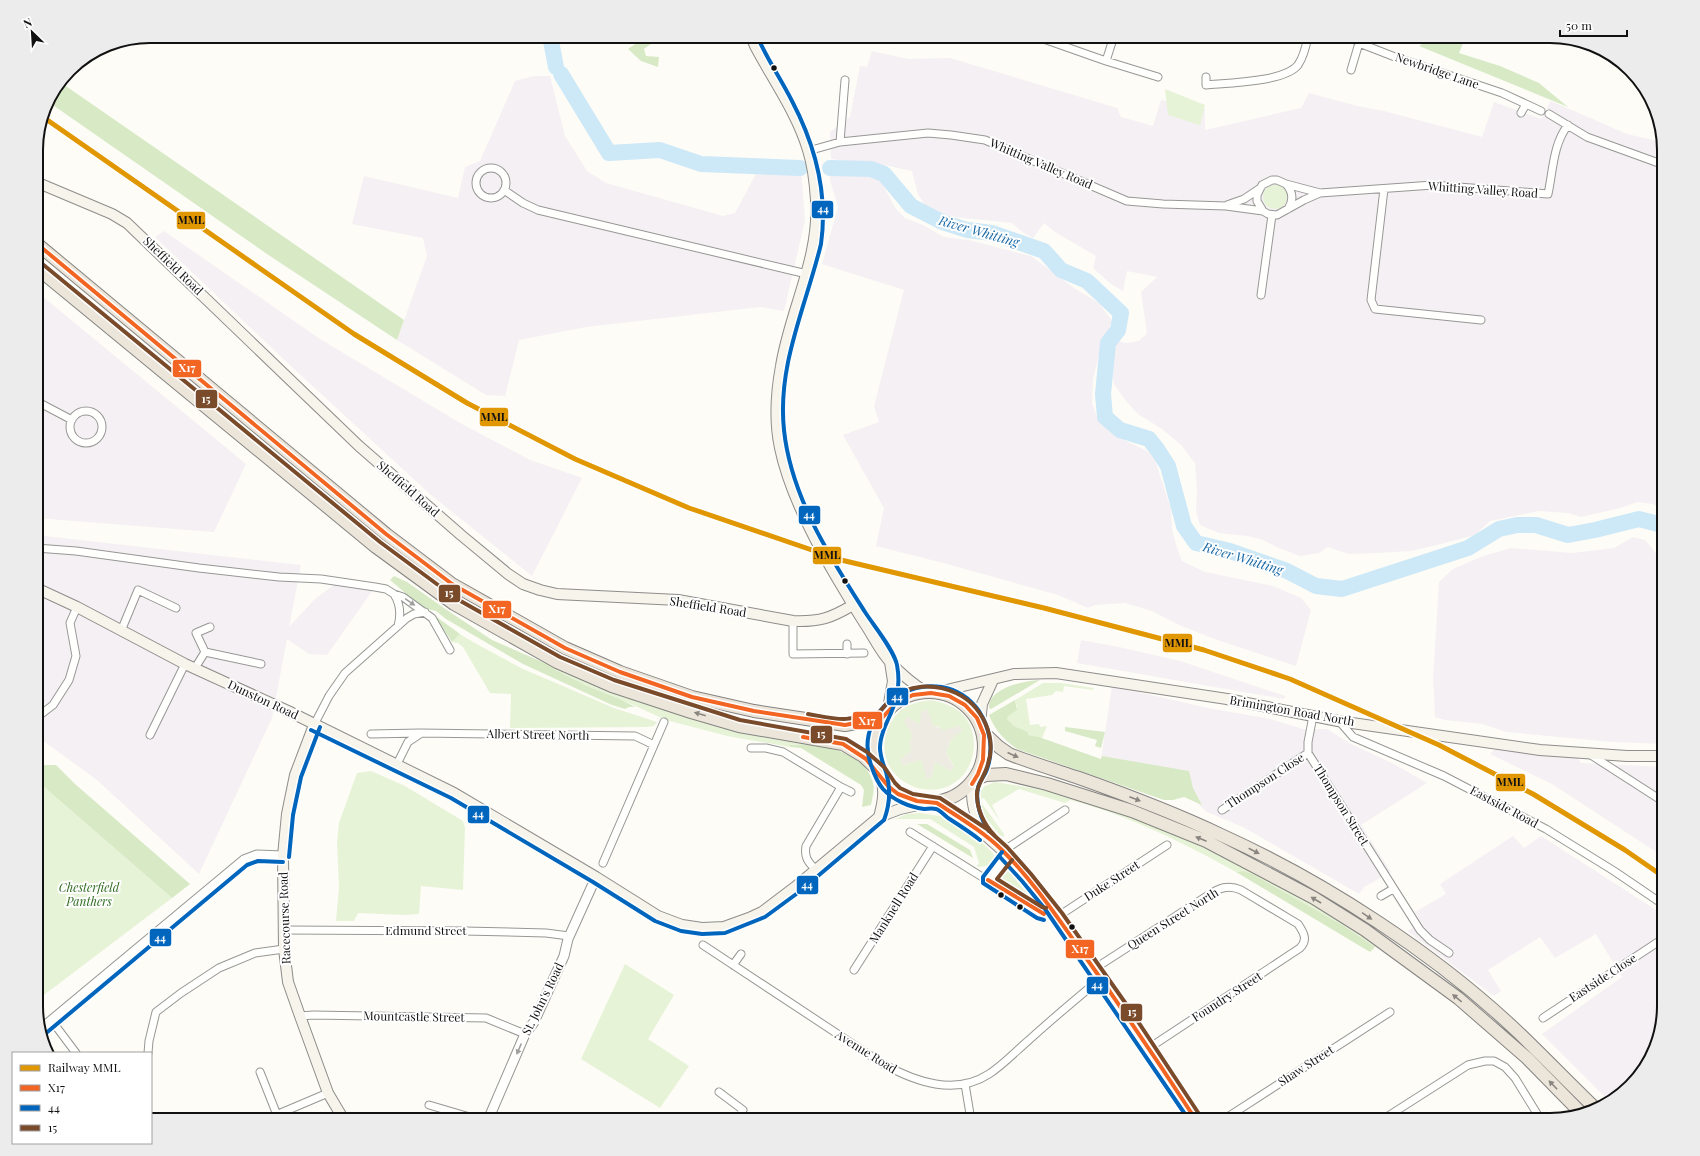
<svg xmlns="http://www.w3.org/2000/svg" width="1700" height="1156" viewBox="0 0 1700 1156" font-family="'Playfair Display',serif">
	<style>
		.industrial { fill: #f5f0f3 }
		.green { fill: #e7f3d7; fill-rule: evenodd }
		.forest { fill: #d8eac5 }
		.plaza { fill: #edebe2 }
		.lines { fill: none; stroke-linecap: round; stroke-linejoin: round }
		.river { stroke: #cde8f7; stroke-width: 16 }
		.minor-casing { stroke: #979795; stroke-width: 9 }
		.tertiary-casing { stroke: #979795; stroke-width: 11 }
		.secondary-casing { stroke: #8e8d8b; stroke-width: 12 }
		.trunk-casing { stroke: #858482; stroke-width: 14 }
		.minor { stroke: #fffffe; stroke-width: 7 }
		.tertiary { stroke: #fffffe; stroke-width: 9 }
		.secondary { stroke: #f6f4eb; stroke-width: 10 }
		.trunk { stroke: #ece5da; stroke-width: 12 }
		.bus-1-casing { stroke: #fff; stroke-width: 7 }
		.bus-2-casing { stroke: #fff; stroke-width: 7 }
		.bus-3-casing { stroke: #fff; stroke-width: 7 }
		.bus-1 { stroke: #f26522; stroke-width: 4 }
		.bus-2 { stroke: #0065bd; stroke-width: 4 }
		.bus-3 { stroke: #7a4b2a; stroke-width: 4 }
		.rail-1-casing { stroke: #fff; stroke-width: 8 }
		.rail-1 { stroke: #e09702; stroke-width: 5 }
		.oneway { fill: #a0a09f }
		.oneway2 { fill: #898680 }
		.bus-dot { fill: #111; stroke: #fff; stroke-width: 1.5 }
		.labels { text-anchor: middle; stroke-width: 4; stroke-linejoin: round; paint-order: stroke }
		.street-label { font-size: 12px; fill: #111; stroke: #fff }
		.park-label { font-size: 12px; font-style: italic; fill: #2f6b1f; stroke: #fff }
		.water-label { font-size: 13px; font-style: italic; fill: #1768a6; stroke: #fff }
		.rim { fill: none; stroke: #111; stroke-width: 2 }
		.line-badge { stroke: #fff; stroke-width: 1.5 }
		.badge-label { font-size: 11px; text-anchor: middle; font-weight: bold; fill: #fff }
		.pale-badge-label { font-size: 11px; text-anchor: middle; font-weight: bold; fill: #111 }
	</style>
	<rect width="100%" height="100%" fill="#fdfcf7"/>
	<path class="industrial" d="M872,51L908,59L950,58L1117,108L1121,117L1153,126L1161,100L1205,109V130L1301,108L1309,93L1357,106L1384,111L1482,137L1494,102L1541,119L1551,101L1627,134L1662,142L1664,150V510L1653,504L1638,502L1620,508L1581,517L1568,513L1539,511L1490,521L1475,535L1441,544L1411,551L1375,553L1349,554L1328,547L1319,553L1300,556L1279,548L1263,540L1248,536L1219,533L1200,525L1196,511L1197,490L1195,463L1181,445L1162,429L1138,414L1125,400L1114,384L1111,368L1114,352L1102,351L1099,354L1093,379L1092,403L1096,415L1103,426L1120,438L1153,454L1171,509L1172,530L1177,548L1182,561L1205,572L1273,586L1301,598L1311,610L1296,666L1220,641L1179,625L1152,611L1125,603L1095,605L1088,608L1058,595L947,564L876,546L884,508L843,435L879,422L874,406L904,290L822,264L838,207L830,180V173L879,178L896,209L905,218L923,225L944,237L969,240L1031,256L1074,288L1099,303L1112,321L1105,337L1126,343L1139,341L1147,333L1141,292L1157,277L1127,271L1123,291L1111,284L1093,268L1096,256L1055,232L1044,223L1033,238L1021,231L1012,223L944,216L928,210L918,194L912,171L889,166L831,159L830,132L850,117L860,66L867,67Z
		M534,76H550L565,136L587,171L606,183L723,216L735,213L763,161L801,169L805,220L784,311L760,307L586,327L519,340L505,396L486,395L397,340L427,256L423,238L352,224L364,176L458,198L465,167L480,161L515,81Z
		M164,231L320,339L460,423L530,460L582,478L532,576L431,495L293,368L155,237Z
		M36,291L246,464L214,532L36,518Z
		M36,535L301,565L289,627L315,599L339,581L375,587L327,655L309,654L287,639L272,718L199,874L97,780L42,740L36,745Z
		M1633,537L1645,540L1655,552L1664,571V744L1613,742L1506,732L1483,724L1445,720L1435,717L1433,678L1439,582L1453,569L1483,556L1511,548L1572,553L1614,548Z
		M1081,640L1119,647L1180,661L1285,696L1284,699L1077,663Z
		M1112,686L1208,708L1270,719L1303,729H1327L1351,744L1394,764L1427,783L1361,825L1391,872L1364,887L1359,894L1243,827L1207,812L1185,792L1101,759Z
		M1496,748L1578,758L1581,763L1664,767V857L1552,784L1490,754Z
		M1513,836L1524,848L1541,836L1664,915V1006L1645,1070L1609,1101L1542,1034L1622,977L1596,934L1555,958L1540,937L1488,970L1501,991L1494,996L1407,931L1422,924L1415,912L1446,894L1440,884Z"/>
	<path class="green" d="M1165,89L1205,105L1200,125L1168,115Z
		M1263 197a12 12 0 1 1 24 0a12 12 0 1 1-24 0Z
		M460,634L473,642L521,668L614,708L657,722L654,726L647,727L510,728L511,694L490,693L463,647L458,643L452,642Z
		M554,667L624,696L690,718L812,744L790,745V747L727,736L666,720L622,700L587,686L554,669Z
		M1043,683H1061L1094,688L1093,690L1064,686L1063,692L1056,691L1052,695L1026,699L1030,725L1039,724L1040,727L1047,726L1042,738L1028,735V732L1014,726L1007,719V716L1017,707L1015,700Z
		M931,700C941,702 951,705 959,711C978,726 978,756 964,774C946,797 912,793 895,774C879,757 882,729 898,713C906,704 919,702 931,700ZM908,717L919,725L937,726L944,731L959,726L950,741L946,753L954,767L935,762L931,778L922,761L919,760L903,765L900,760L912,750L910,744L912,735Z
		M371,771L405,786L463,821L465,828L463,890L421,886L419,914L404,915L358,913L354,921H336L339,887L337,842L339,823L357,773Z
		M36,780L172,898L36,1001Z
		M995,782L1069,794L1137,817L1237,861L1293,891L1377,943L1375,947L1344,926L1243,871L1236,872C1184,843 1128,815 1070,800L1065,803L1019,789L992,805L1000,821L984,798L982,799L979,793L985,786Z
		M978,798L1004,834V837L1000,835L983,815Z
		M920,813L940,816L980,841L992,852L994,855L993,861L987,866L978,867L977,866L979,863L974,847L930,819H895L907,814Z
		M1007,870L1035,902L1002,884L1000,876Z
		M625,964L674,995L648,1039L689,1066L660,1108L581,1059Z"/>
	<path class="forest" d="M647,36H654L658,39L644,49L646,56L659,57L658,67L641,61L628,49Z
		M1435,36H1466L1459,53L1500,66L1539,83L1568,107L1419,46Z
		M60,82L404,320L397,340L267,254L47,101Z
		M394,576L407,582L444,608L492,640L554,667V669L587,686L622,700L635,707H629L625,709L612,705L523,664L446,619L436,611L423,608L390,580Z
		M434,615L460,634L452,642Z
		M1040,680L991,709L989,708C989,687 1025,681 1040,680Z
		M1015,700L1017,710L1008,716L1007,719L1014,726L1028,732V735L1039,737L1101,759L1102,756L1189,771L1193,788L1202,805L1184,797L1173,800H1164L1017,749C1004,740 995,730 989,715Z
		M1065,727L1105,732L1101,748L1095,746L1097,740L1065,731Z
		M812,744C835,748 867,757 873,783C875,790 872,799 871,805L862,807L864,790L861,785L801,748L790,747V745Z
		M38,765H56L75,784L190,884L172,898L36,780V767Z
		M917,824H927L970,850L973,858Z
		M1243,871L1252,874L1344,926L1375,947L1370,952L1236,872Z"/>
	<path class="plaza" d="M928,710L933,725L944,730L959,726L962,730L950,741L946,753L954,768L951,771L935,762L931,778H926L922,761L919,760L903,765L900,760L912,750L910,744L912,735L904,721L908,717L920,725L921,711Z"/>
	<g class="lines">
		<path class="river" d="M550,36L556,67
			M561,74L609,153L660,150L701,164L800,168
			M830,168L871,169L884,174L911,206L942,222L967,230L992,233L1044,251L1061,270L1087,281L1121,313L1118,330L1108,343L1103,394L1105,417L1120,430L1149,439L1157,449L1168,466L1184,526L1196,543L1230,551L1287,571L1316,586L1342,589L1468,548L1499,529L1517,525H1536L1568,535L1595,530L1639,519L1662,525L1664,529"/>
		<defs>
			<path id="minor" d="M1035,36L1106,61L1158,77
				M1350,36L1359,43L1395,57L1502,93L1541,111
				M1106,61L1114,36
				M1351,70L1359,43
				M1206,77V85C1227,83 1285,82 1298,65C1304,56 1306,47 1308,36
				M1521,113L1526,104
				M1549,114L1587,137L1664,165
				M840,142L845,80
				M808,151L840,142L928,133L951,135L985,140L1127,201L1163,204L1226,206L1263,211
				M476 183a15 15 0 1 1 30 0a15 15 0 1 1-30 0Z
				M1286,184C1293,192 1294,200 1288,209
				M1384,189L1371,300L1375,309L1481,320
				M504,190L523,203L538,210L807,274
				M1320,193L1304,200L1277,215L1268,214L1263,211L1257,201V195L1262,185L1272,180H1277L1286,184L1320,193L1433,185L1548,194C1553,171 1553,144 1568,125
				M1227,205L1244,199L1259,189
				M1261,295L1272,215
				M36,401L72,420
				M70 427a16 16 0 1 1 32 0a16 16 0 1 1-32 0Z
				M36,548L76,551L199,568L279,577L321,579L375,587L386,589L394,594L403,597L432,618L450,650
				M394,594C401,605 401,615 398,626
				M793,621V654L864,653
				M210,627L196,633L205,652L261,664
				M121,631L138,590L176,608
				M847,644V654
				M195,668L205,652
				M1313,716L1308,742V753L1420,930L1430,940L1449,953
				M36,718L53,705L69,680L76,656L70,623L77,607
				M1339,721L1353,737L1444,776L1546,829L1614,871L1664,905
				M314,725L329,696L345,673L407,618L414,614L425,612
				M371,734L420,733L635,736L654,745
				M150,735L185,664
				M751,748H766L783,752L841,787L806,846C804,857 808,862 815,869
				M1591,755L1664,802
				M396,766L408,742L420,734
				M841,787L851,792
				M1222,810L1308,753
				M910,832L1040,913L1057,917L1167,845
				M1003,851L1065,810
				M603,863L664,722
				M988,880L1007,856
				M1381,896L1393,889
				M283,930L464,931L546,933L569,936
				M703,945L883,1064C916,1082 955,1096 989,1074C1003,1065 1016,1051 1029,1040C1052,1019 1076,999 1100,979
				M733,965L741,954
				M1094,969L1207,896C1219,888 1228,884 1241,890L1298,924C1304,933 1308,940 1300,948L1149,1048
				M854,970L933,846
				M300,1016L313,1015L486,1018L525,1034
				M1543,1018L1664,938
				M52,1021L76,1053
				M148,1053L149,1041L156,1012L181,993L219,968L255,953L284,949
				M260,1072L279,1120
				M965,1084L971,1120
				M719,1092L743,1110L737,1120
				M429,1105L480,1120
				M276,1115L328,1093
				M1223,1120L1390,1012
				M1382,1120L1468,1065L1485,1061H1494L1505,1067L1515,1078L1541,1120"/>
			<path id="tertiary" d="M41,1029L244,860L257,855L283,856
				M488,1120L525,1034L534,1022L564,956L568,939L596,877"/>
			<path id="secondary" d="M751,36L755,46C773,80 797,113 808,150C813,166 815,183 816,200C820,258 790,310 781,366C776,393 774,420 780,448C792,506 833,573 865,624C873,636 880,651 890,662C901,674 913,684 926,692
				M36,182L112,214L127,223L359,446L461,535L508,574L523,584L540,590L557,594L678,600L793,621C820,622 831,618 853,605
				M36,588L77,607L185,664L288,711L454,793L596,877L658,916L682,925L702,928L724,927L749,918L762,912L795,887L879,817L900,809L927,803
				M938,692L1014,674L1056,673L1227,699L1338,721L1540,750L1627,756H1664
				M888,709L893,681L890,662
				M980,724L982,704L993,680
				M314,725L295,775L287,814L283,856L284,949L288,982L300,1016L328,1093L344,1120
				M972,784C971,805 975,815 984,834
				M937,803L984,834L1003,851L1027,878L1057,917L1126,1014L1196,1120
				M879,817C883,802 885,792 881,776"/>
			<path id="trunk" d="M36,243L386,534L452,584L565,648L620,672L692,697L754,711L845,725L882,718
				M36,267L376,547L454,604L557,662L612,686L691,712L739,726L843,744L863,756L880,772
				M874 747a55 55 0 1 1 110 0a55 55 0 1 1-110 0Z
				M982,731L999,747L1009,754C1032,763 1055,770 1079,778C1127,795 1175,813 1221,835C1325,882 1436,954 1519,1033C1545,1058 1570,1084 1596,1109
				M976,779L986,775L1006,774L1047,784L1132,811L1206,841L1314,898L1365,930L1458,998L1527,1058L1581,1113"/>
		</defs>
		<use href="#minor" class="minor-casing"/>
		<use href="#tertiary" class="tertiary-casing"/>
		<use href="#secondary" class="secondary-casing"/>
		<use href="#trunk" class="trunk-casing"/>
		<use href="#minor" class="minor"/>
		<use href="#tertiary" class="tertiary"/>
		<use href="#secondary" class="secondary"/>
		<use href="#trunk" class="trunk"/>
		<defs>
			<path id="bus-1" d="M36,243L386,534L452,584L565,648L620,672L692,697L754,711L845,725L882,718L896,703L913,695L931,693L949,696L965,705L977,718L984,735L983,760L978,774L972,784
				M803,737L843,744L866,759L888,786L898,794L917,801L937,803
				M937,803C960,818 984,832 1003,851C1033,881 1057,917 1082,952C1121,1007 1159,1063 1196,1120
				M988,880L1044,914"/>
			<path id="bus-2" d="M311,730L451,798L593,882L655,921L681,931L702,934L725,933L765,917L799,892L884,820C890,804 891,788 886,772C883,764 880,756 880,748C880,736 886,724 891,713C898,698 900,681 897,665C894,650 874,626 865,612C830,557 791,497 784,430C777,365 806,306 821,244C828,195 815,145 792,101C781,79 767,59 757,36
				M980,840C970,832 959,825 948,818C944,815 940,810 936,809C932,808 927,809 924,809C909,807 893,800 883,789C877,782 874,774 871,765C849,703 938,655 979,711C990,728 994,750 987,769C985,776 979,781 978,788C975,802 981,820 989,831
				M1002,852L983,877V883L1037,918L1044,920
				M999,856L1022,881L1045,909L1189,1120
				M289,857L293,815L301,777L320,727
				M45,1034L247,865L258,861L283,862"/>
			<path id="bus-3" d="M40,262L380,542L457,599L560,657L614,680L740,720L846,739L867,752L885,768L895,783L900,788L913,794L940,798L987,829L1007,847L1031,874L1062,913L1131,1011L1201,1117
				M808,714C820,716 832,719 844,719C851,719 858,716 865,715C869,714 874,714 877,713C882,711 886,703 890,700C908,684 934,683 956,693C982,705 997,737 988,764C986,773 978,784 977,792C976,808 984,825 995,836
				M1012,860L997,879L1042,907L1046,908"/>
		</defs>
		<use href="#bus-1" class="bus-1-casing"/>
		<use href="#bus-2" class="bus-2-casing"/>
		<use href="#bus-3" class="bus-3-casing"/>
		<use href="#bus-1" class="bus-1"/>
		<use href="#bus-2" class="bus-2"/>
		<use href="#bus-3" class="bus-3"/>
		<defs>
			<path id="rail-1" d="M43,117L354,334L467,403L575,459L689,508L841,560L1044,608L1204,650L1290,679L1439,745L1533,794L1625,850L1664,877"/>
		</defs>
		<use href="#rail-1" class="rail-1-casing"/>
		<use href="#rail-1" class="rail-1"/>
	</g>
	<defs><path id="oneway-solid" d="M-6-.8H1V-3.2L6.5 0L1 3.2V.8H-6Z"/></defs>
	<g class="oneway">
		<use href="#oneway-solid" transform="translate(410 602) rotate(34)"/>
		<use href="#oneway-solid" transform="translate(519 1049) rotate(113)"/>
	</g>
	<g class="oneway2">
		<use href="#oneway-solid" transform="translate(700 714) rotate(-164)"/>
		<use href="#oneway-solid" transform="translate(1013 755) rotate(25)"/>
		<use href="#oneway-solid" transform="translate(1135 799) rotate(21)"/>
		<use href="#oneway-solid" transform="translate(1201 839) rotate(-157)"/>
		<use href="#oneway-solid" transform="translate(1254 851) rotate(27)"/>
		<use href="#oneway-solid" transform="translate(1316 900) rotate(-150)"/>
		<use href="#oneway-solid" transform="translate(1367 916) rotate(34)"/>
		<use href="#oneway-solid" transform="translate(1457 998) rotate(-141)"/>
		<use href="#oneway-solid" transform="translate(1553 1085) rotate(-134)"/>
	</g>
	<g class="bus-dot">
		<circle cx="774" cy="68" r="3.5"/>
		<circle cx="845" cy="581" r="3.5"/>
		<circle cx="1001" cy="895" r="3.5"/>
		<circle cx="1020" cy="907" r="3.5"/>
		<circle cx="1072" cy="927" r="3.5"/>
	</g>
	<g class="labels">
		<g class="street-label">
			<text transform="translate(1437 71) rotate(19)" y="4">Newbridge Lane</text>
			<text transform="translate(1041 164) rotate(23)" y="4">Whitting Valley Road</text>
			<text transform="translate(1483 190) rotate(4)" y="4">Whitting Valley Road</text>
			<text transform="translate(173 266) rotate(44)" y="4">Sheffield Road</text>
			<text transform="translate(408 489) rotate(41)" y="4">Sheffield Road</text>
			<text transform="translate(708 607) rotate(9)" y="4">Sheffield Road</text>
			<text transform="translate(263 700) rotate(25)" y="4">Dunston Road</text>
			<text transform="translate(1292 711) rotate(10)" y="4">Brimington Road North</text>
			<text transform="translate(538 735) rotate(1)" y="4">Albert Street North</text>
			<text transform="translate(1265 781) rotate(-33)" y="4">Thompson Close</text>
			<text transform="translate(1341 805) rotate(58)" y="4">Thompson Street</text>
			<text transform="translate(1504 807) rotate(28)" y="4">Eastside Road</text>
			<text transform="translate(1112 881) rotate(-33)" y="4">Duke Street</text>
			<text transform="translate(894 908) rotate(-58)" y="4">Manknell Road</text>
			<text transform="translate(285 918) rotate(-92)" y="4">Racecourse Road</text>
			<text transform="translate(1173 919) rotate(-32)" y="4">Queen Street North</text>
			<text x="426" y="935">Edmund Street</text>
			<text transform="translate(1603 978) rotate(-33)" y="4">Eastside Close</text>
			<text transform="translate(1227 997) rotate(-33)" y="4">Foundry Street</text>
			<text transform="translate(543 999) rotate(-64)" y="4">St. John's Road</text>
			<text transform="translate(414 1017) rotate(1)" y="4">Mountcastle Street</text>
			<text transform="translate(866 1052) rotate(32)" y="4">Avenue Road</text>
			<text transform="translate(1306 1066) rotate(-33)" y="4">Shaw Street</text>
		</g>
		<g class="park-label">
			<text x="89" y="892">Chesterfield<tspan x="89" dy="14">Panthers</tspan></text>
		</g>
		<g class="water-label">
			<text transform="translate(979 231) rotate(16)" y="5">River Whitting</text>
			<text transform="translate(1243 558) rotate(17)" y="5">River Whitting</text>
		</g>
	</g>
	<path d="M0 0H1700V1156H0ZM150 43H1550A107 107 0 0 1 1657 150V1006A107 107 0 0 1 1550 1113H150A107 107 0 0 1 43 1006V150A107 107 0 0 1 150 43Z" fill="#ececec" fill-rule="evenodd"/>
	<path class="rim" d="M150 43H1550A107 107 0 0 1 1657 150V1006A107 107 0 0 1 1550 1113H150A107 107 0 0 1 43 1006V150A107 107 0 0 1 150 43Z"/>
	<g class="line-badge">
		<rect x="811" y="200" width="23" height="19" rx="4" fill="#0065bd"/>
		<rect x="176" y="211" width="30" height="19" rx="4" fill="#e09702"/>
		<rect x="172" y="359" width="30" height="19" rx="4" fill="#f26522"/>
		<rect x="195" y="389" width="23" height="20" rx="4" fill="#7a4b2a"/>
		<rect x="479" y="407" width="30" height="20" rx="4" fill="#e09702"/>
		<rect x="798" y="505" width="23" height="20" rx="4" fill="#0065bd"/>
		<rect x="812" y="546" width="30" height="19" rx="4" fill="#e09702"/>
		<rect x="438" y="584" width="23" height="19" rx="4" fill="#7a4b2a"/>
		<rect x="482" y="600" width="30" height="19" rx="4" fill="#f26522"/>
		<rect x="1162" y="633" width="31" height="20" rx="4" fill="#e09702"/>
		<rect x="886" y="687" width="23" height="19" rx="4" fill="#0065bd"/>
		<rect x="852" y="711" width="31" height="19" rx="4" fill="#f26522"/>
		<rect x="810" y="725" width="23" height="19" rx="4" fill="#7a4b2a"/>
		<rect x="1495" y="773" width="31" height="19" rx="4" fill="#e09702"/>
		<rect x="467" y="805" width="23" height="19" rx="4" fill="#0065bd"/>
		<rect x="796" y="875" width="23" height="20" rx="4" fill="#0065bd"/>
		<rect x="149" y="928" width="23" height="19" rx="4" fill="#0065bd"/>
		<rect x="1065" y="939" width="30" height="20" rx="4" fill="#f26522"/>
		<rect x="1086" y="976" width="23" height="19" rx="4" fill="#0065bd"/>
		<rect x="1120" y="1003" width="23" height="19" rx="4" fill="#7a4b2a"/>
	</g>
	<g class="badge-label">
		<text x="823" y="213">44</text>
		<text x="187" y="372">X17</text>
		<text x="206" y="403">15</text>
		<text x="809" y="519">44</text>
		<text x="449" y="597">15</text>
		<text x="497" y="613">X17</text>
		<text x="897" y="701">44</text>
		<text x="867" y="725">X17</text>
		<text x="821" y="738">15</text>
		<text x="478" y="818">44</text>
		<text x="807" y="889">44</text>
		<text x="160" y="942">44</text>
		<text x="1080" y="953">X17</text>
		<text x="1097" y="989">44</text>
		<text x="1132" y="1016">15</text>
	</g>
	<g class="pale-badge-label">
		<text x="191" y="224">MML</text>
		<text x="494" y="421">MML</text>
		<text x="827" y="559">MML</text>
		<text x="1178" y="647">MML</text>
		<text x="1510" y="786">MML</text>
	</g>
	<rect x="12" y="1052" width="140" height="92" fill="#ffffff" stroke="#a0a0a0"/>
	<rect x="20" y="1065" width="20" height="6" fill="#e09702" stroke="#a0a0a0"/>
	<text x="48" y="1072" font-size="12" fill="#111111">Railway MML</text>
	<rect x="20" y="1085" width="20" height="6" fill="#f26522" stroke="#a0a0a0"/>
	<text x="48" y="1092" font-size="12" fill="#111111">X17</text>
	<rect x="20" y="1105" width="20" height="6" fill="#0065bd" stroke="#a0a0a0"/>
	<text x="48" y="1112" font-size="12" fill="#111111">44</text>
	<rect x="20" y="1125" width="20" height="6" fill="#7a4b2a" stroke="#a0a0a0"/>
	<text x="48" y="1132" font-size="12" fill="#111111">15</text>
	<g transform="translate(32 32) rotate(335)" stroke="#ffffff" stroke-width="3" paint-order="stroke">
	<path d="M0-3L7 15L0 10L-7 15Z" fill="#111111"/>
	<text y="-6" font-size="11" font-weight="bold" text-anchor="middle" fill="#111111">N</text>
	</g>
	<path d="M1560 30v6h67v-6" fill="none" stroke="#111111" stroke-width="2"/>
	<text x="1566" y="30" font-size="12" fill="#111111" stroke="#ffffff" stroke-width="3" paint-order="stroke">50 m</text>
</svg>
